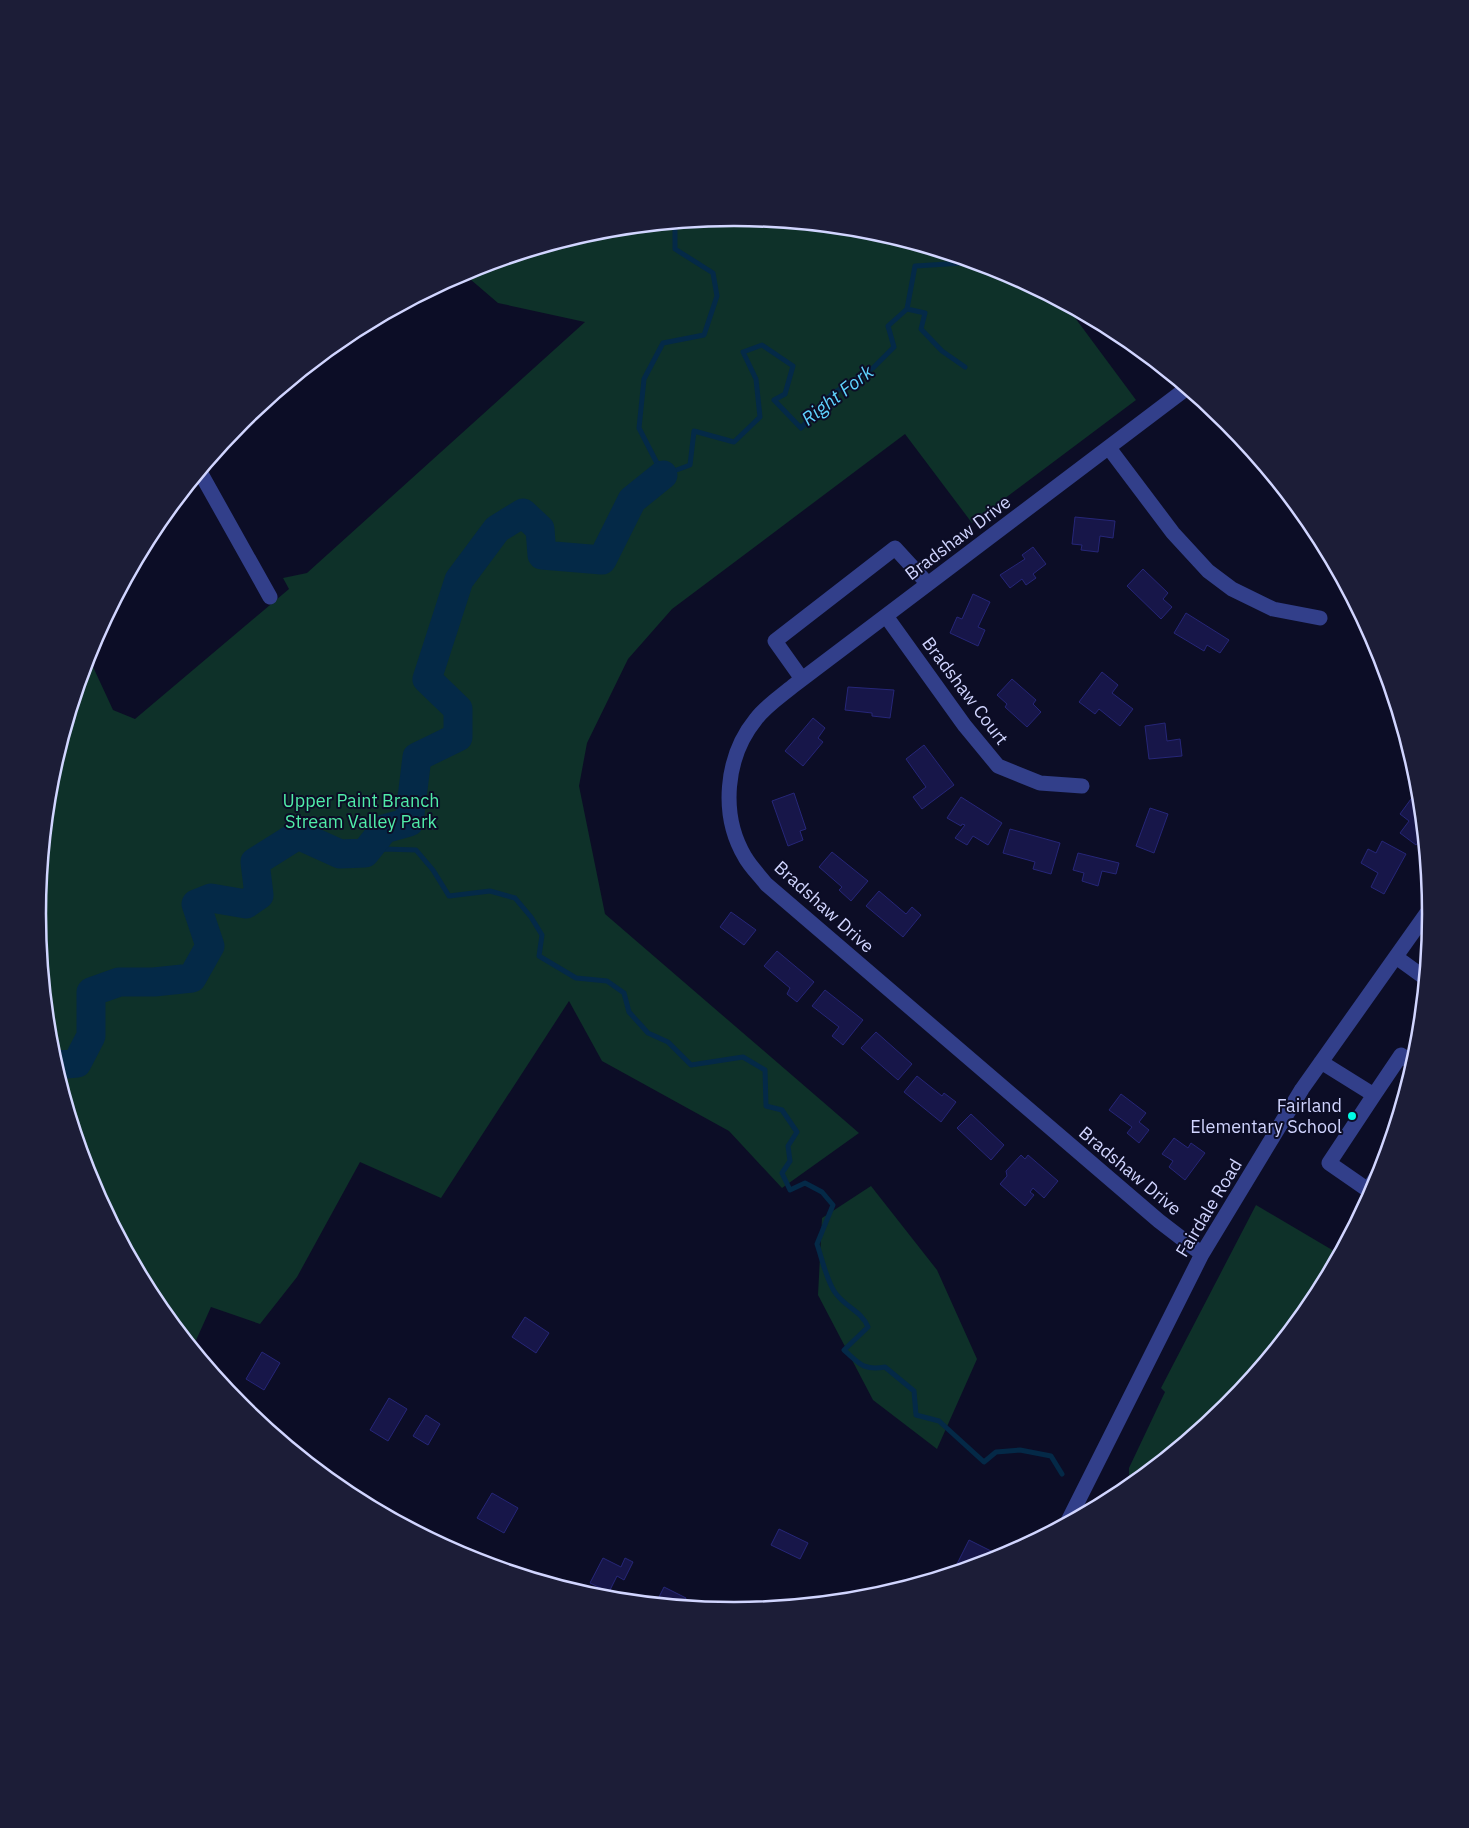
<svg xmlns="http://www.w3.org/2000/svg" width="1469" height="1828" viewBox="0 0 1469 1828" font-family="'IBM Plex Sans',sans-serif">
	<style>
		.green { fill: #0e3129 }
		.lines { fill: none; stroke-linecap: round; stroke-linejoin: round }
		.stream { stroke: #042947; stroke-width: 5 }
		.river { stroke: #042947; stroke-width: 29 }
		.building { fill: #171649; stroke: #262678 }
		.minor { stroke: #323f8a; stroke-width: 15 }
		.poi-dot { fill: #00fce6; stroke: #0c0d26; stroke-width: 2 }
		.labels { text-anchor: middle; stroke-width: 4; stroke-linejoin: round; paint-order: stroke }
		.street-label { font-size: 18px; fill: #d1d5ff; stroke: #0c0d26 }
		.park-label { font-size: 18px; fill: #50eca8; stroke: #0c0d26 }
		.poi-label { font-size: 18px; fill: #d1d5ff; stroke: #0c0d26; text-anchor: end }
		.water-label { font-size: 19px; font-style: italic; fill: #5fd3ff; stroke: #0c0d26 }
		.rim { fill: none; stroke: #d1d5ff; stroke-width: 2.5 }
	</style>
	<rect width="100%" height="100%" fill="#0c0d26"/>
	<path class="green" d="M735,217L871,230L1001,270L1073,308L1070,311L1136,400L972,523L905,434L672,609L628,659L587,743L579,786L605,914L859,1133L782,1188L729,1131L602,1061L569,1001L441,1198L360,1162L297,1277L260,1324L211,1307L193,1347L155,1301L90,1180L51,1050L38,914L51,778L88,656L113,710L135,719L289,589L283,578L307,573L585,322L498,303L463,273L599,230Z
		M871,1186L937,1270L977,1359L937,1449L873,1400L818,1295L822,1218Z
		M1256,1205L1339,1254L1314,1301L1227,1407L1129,1487V1468L1165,1392L1161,1388Z"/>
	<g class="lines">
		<path class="stream" d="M675,223V249L713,273L717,296L704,335L663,343L644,379L639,428L663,475L690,465L694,431L734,442L760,417L756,379L743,352L762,345L793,366L785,394L774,400L801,428L832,394L873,368L894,347L888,326L907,309L915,266L963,263L1021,280
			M907,309L925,313L921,329L942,351L965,367
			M365,853L384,849L416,850L433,870L449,896L490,891L515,898L531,917L542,935L539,956L576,978L607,981L624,993L629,1012L648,1033L668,1042L691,1065L743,1057L765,1070L766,1106L782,1110L797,1132L788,1146L790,1161L782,1173L790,1190L805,1183L822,1192L833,1205L817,1244C822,1259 826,1278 834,1291C844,1307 862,1311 868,1327L844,1350C859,1363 863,1371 885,1367L914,1391L916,1415L939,1421L984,1462L996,1452L1020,1450L1051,1456L1062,1474
			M1114,1494L1117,1496"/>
		<path class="river" d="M55,1065L77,1063L91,1036V992L119,982H154L192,978L210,946L196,904L211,898L246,904L259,895L255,862L298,835L340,854L365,853L384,829L409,822L417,757L458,737V709L427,679L459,580L497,529L523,513L540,529L542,555L602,560L632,500L663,475"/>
	</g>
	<path class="building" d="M1075,517L1115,521L1113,538L1100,536L1098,552L1081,550L1082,545L1072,544Z
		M1033,547L1046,564L1033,574L1036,578L1026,585L1022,579L1010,588L1000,575L1025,559L1022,555Z
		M1143,569L1168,593L1163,599L1172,607L1161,619L1127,586Z
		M973,594L990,602L978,627L985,630L978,646L950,633L957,617L962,619Z
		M1186,613L1229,640L1220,653L1207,645L1204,651L1174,633Z
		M1102,672L1118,685L1112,693L1133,709L1120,726L1099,709L1095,714L1079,702Z
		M1012,679L1036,700L1033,704L1041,712L1027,727L1005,707L1007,704L997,695Z
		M848,687L894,690L890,718L872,716V713L845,710Z
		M813,718L825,728L818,738L823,742L803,766L785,751Z
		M1165,723L1167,741L1180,739L1182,756L1149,759L1145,726Z
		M924,745L954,785L922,809L913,797L926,787L906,759Z
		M1419,788L1424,835L1416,845L1400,833L1409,821L1400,814Z
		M794,793L806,829L800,831L803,840L788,846L772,801Z
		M961,797L1002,823L988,845L973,836L967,845L955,838L965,825L962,824L961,826L947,818Z
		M1150,808L1168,814L1154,853L1136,846Z
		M1010,829L1060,843L1051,874L1033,869L1035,862L1003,853Z
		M1382,841L1406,854L1384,894L1371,887L1378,873L1361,863L1368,849L1376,853Z
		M832,852L868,881L851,901L839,890L842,887L819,867Z
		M1078,853L1119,863L1116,874L1102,871L1098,886L1082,881L1084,873L1073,870Z
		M879,891L906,914L912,907L921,915L903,937L866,906Z
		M731,912L756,930L744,945L720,927Z
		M777,951L814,982L797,1002L787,994L790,988L764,966Z
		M825,990L863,1020L843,1045L832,1036L839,1027L812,1006Z
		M876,1032L912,1064L898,1080L861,1048Z
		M917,1076L942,1096L944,1093L956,1102L941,1122L904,1092Z
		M1121,1094L1146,1113L1139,1122L1149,1130L1139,1143L1127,1133L1132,1127L1109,1110Z
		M971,1114L1004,1145L991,1160L957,1128Z
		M1174,1138L1188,1148L1191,1143L1205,1153L1185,1180L1169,1167L1173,1161L1162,1154Z
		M1021,1155L1025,1159L1028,1155L1058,1181L1044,1198L1033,1188L1030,1192L1034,1195L1025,1206L1000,1184L1007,1176L1006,1171Z
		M525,1317L549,1333L536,1353L512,1337Z
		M262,1352L280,1363L264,1390L246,1379Z
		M389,1398L407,1409L388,1441L370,1430Z
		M426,1415L440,1424L428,1445L413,1436Z
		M492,1493L518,1508L504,1533L477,1518Z
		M779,1529L808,1543L800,1559L771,1545Z
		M969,1540L993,1552L988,1562L953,1572Z
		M603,1558L621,1567L625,1558L633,1562L624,1580L617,1576L609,1592L590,1583Z
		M664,1587L686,1598L682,1606L656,1603Z"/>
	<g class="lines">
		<path class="minor" d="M1187,388L793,686C781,696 766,706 756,719C725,757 720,815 745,857C750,866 759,875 766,884L1159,1221L1202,1254
			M1109,448L1173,533L1208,571L1232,589L1273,609L1320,618
			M200,472L270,597
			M886,616L965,726L998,766L1040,783L1082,786
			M802,679L775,641L895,548L928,584
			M1396,957L1425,978
			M1321,1062L1374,1095L1329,1163L1368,1190L1382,1168
			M1374,1095L1401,1055L1414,1064
			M1067,1523L1202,1254L1302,1089L1431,907"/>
	</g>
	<circle class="poi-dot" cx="1352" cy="1116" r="5"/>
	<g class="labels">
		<g class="street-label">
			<text transform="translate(958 538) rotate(-37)" y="6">Bradshaw Drive</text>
			<text transform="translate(965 691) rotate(53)" y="6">Bradshaw Court</text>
			<text transform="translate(824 907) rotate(42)" y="6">Bradshaw Drive</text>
			<text transform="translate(1130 1171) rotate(40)" y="6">Bradshaw Drive</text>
			<text transform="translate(1209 1208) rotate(-59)" y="6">Fairdale Road</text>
		</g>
		<g class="park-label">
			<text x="361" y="807">Upper Paint Branch<tspan x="361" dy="21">Stream Valley Park</tspan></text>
		</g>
		<g class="poi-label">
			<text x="1342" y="1112">Fairland<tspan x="1342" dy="21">Elementary School</tspan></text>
		</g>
		<g class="water-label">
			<text transform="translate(837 395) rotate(-38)" y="7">Right Fork</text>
		</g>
	</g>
	<path d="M0 0H1469V1828H0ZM46 914a688 688 0 1 1 1376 0a688 688 0 1 1-1376 0Z" fill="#1c1d37" fill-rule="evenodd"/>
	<path class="rim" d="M46 914a688 688 0 1 1 1376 0a688 688 0 1 1-1376 0Z"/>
</svg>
